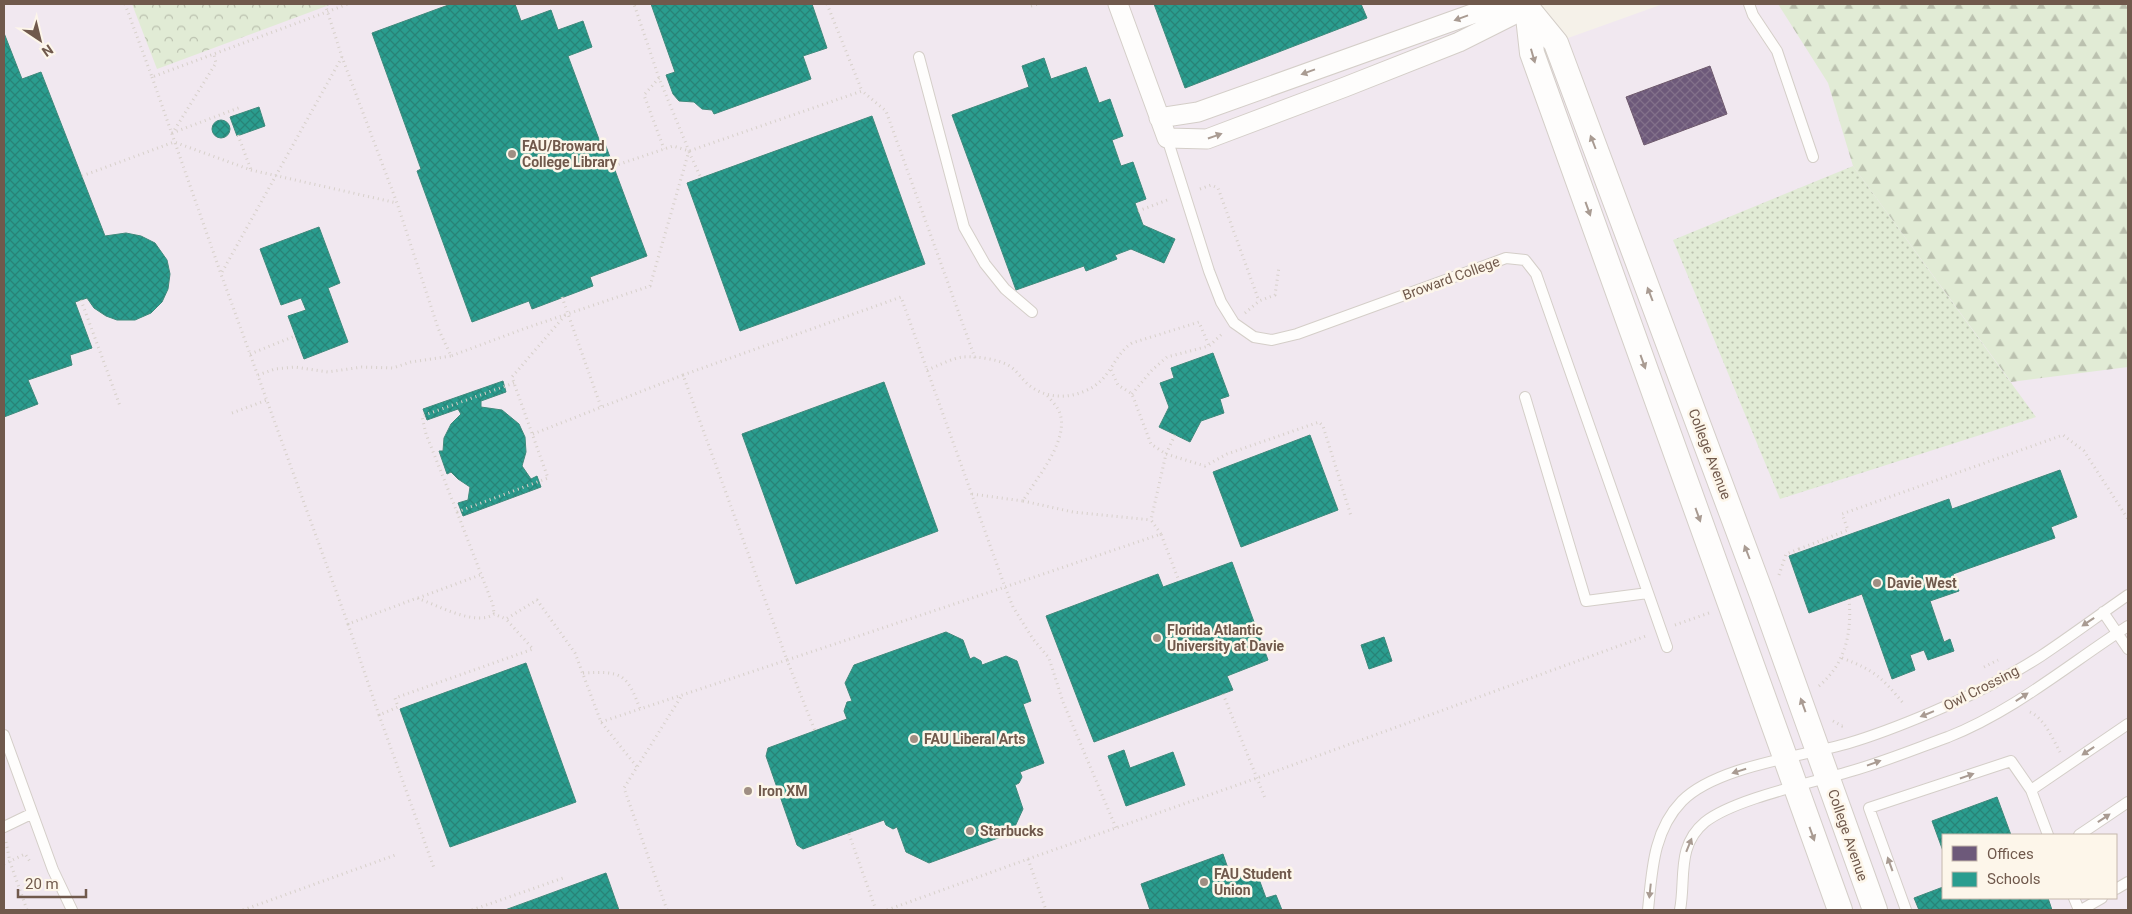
<svg xmlns="http://www.w3.org/2000/svg" width="2132" height="914" viewBox="0 0 2132 914" font-family="Roboto,sans-serif">
	<style>
		.education { fill: #f1e8f0; fill-rule: evenodd }
		.grass { fill: url(#grass-dots) }
		.forest { fill: url(#forest-firs) }
		.park { fill: url(#park-crowns) }
		.offices { fill: url(#offices-cross-hatch); stroke: #6e596c }
		.schools { fill: url(#schools-cross-hatch); stroke: #3f897b }
		.lines { fill: none; stroke-linecap: round; stroke-linejoin: round }
		.service-casing { stroke: #d4cec8; stroke-width: 12 }
		.minor-casing { stroke: #d4cec8; stroke-width: 21 }
		.tertiary-casing { stroke: #d4cec8; stroke-width: 26 }
		.path { stroke: #d7d0ca; stroke-width: 3; stroke-dasharray: 1 4; stroke-linecap: butt }
		.service { stroke: #fefdfc; stroke-width: 10 }
		.minor { stroke: #fefdfc; stroke-width: 19 }
		.tertiary { stroke: #fefdfc; stroke-width: 24 }
		.oneway { fill: #a99b92 }
		.poi-dot { fill: #9f8e83; stroke: #fdf6ea; stroke-width: 2 }
		.labels { text-anchor: middle; stroke-width: 5; stroke-linejoin: round; paint-order: stroke }
		.poi-label { font-size: 14px; font-weight: bold; fill: #70594c; stroke: #fdf6ea; text-anchor: start }
		.street-label { font-size: 14px; fill: #70594c; stroke: #fdf6ea }
	</style>
	<defs>
		<pattern id="grass-dots" width="8" height="8" patternUnits="userSpaceOnUse" patternTransform="scale(1.25)"><rect width="8" height="8" fill="#e1ebd5"/><path d="M2 2h.1M6 6h.1" fill="none" stroke="#bbc1af" stroke-width="1.8" stroke-linecap="round"/></pattern>
		<pattern id="forest-firs" width="22" height="20" patternUnits="userSpaceOnUse" patternTransform="scale(1.25)"><rect width="22" height="20" fill="#e1ebd5"/><path d="M5 1l3.5 6h-7zM16 11l3.5 6h-7z" fill="#bbc1af"/></pattern>
		<pattern id="park-crowns" width="20" height="18" patternUnits="userSpaceOnUse" patternTransform="scale(1.25)"><rect width="20" height="18" fill="#e1ebd5"/><path d="M2 6a3 3 0 1 1 6 0M12 15a3 3 0 1 1 6 0" fill="none" stroke="#bbc1af"/></pattern>
		<pattern id="offices-cross-hatch" width="8" height="8" patternUnits="userSpaceOnUse" patternTransform="scale(1.25)"><rect width="8" height="8" fill="#6d597a"/><path d="M0 0l8 8M0 8l8-8" fill="none" stroke="#82708a"/></pattern>
		<pattern id="schools-cross-hatch" width="8" height="8" patternUnits="userSpaceOnUse" patternTransform="scale(1.25)"><rect width="8" height="8" fill="#2a9d8f"/><path d="M0 0l8 8M0 8l8-8" fill="none" stroke="#288377"/></pattern>
	</defs>
	<rect width="100%" height="100%" fill="#f5f1e9"/>
	<path class="education" d="M4,4H1509L1529,52L1663,4H2128V910H4ZM1943,835H2116V898H1943Z"/>
	<path class="grass" d="M1853,166L2036,417L1780,499L1673,240Z"/>
	<path class="forest" d="M1778,4L2128,5V367L2011,382L1853,166L1828,83Z"/>
	<path class="park" d="M132,4H332L157,69Z"/>
	<path class="offices" d="M1710,66L1727,114L1644,145L1626,97Z"/>
	<path class="schools" d="M451,4H515L521,21L551,10L558,30L583,21L592,47L568,56L600,142L604,141L647,256L590,277L593,286L532,309L529,301L472,322L417,171L421,169L372,33Z
		M651,4H812L827,48L803,56L811,79L714,114L712,110L702,109L694,102L679,101L673,94L666,75L675,72Z
		M1154,4H1361L1367,18L1185,88Z
		M4,33L22,79L41,72L105,236L126,233L141,236L155,243L167,260L170,274L168,289L162,302L151,313L135,320H117L106,316L94,308L87,298L75,302L92,348L70,355L72,365L28,380L38,404L4,417Z
		M1044,58L1051,79L1086,67L1099,103L1110,99L1123,136L1112,140L1121,166L1133,162L1146,199L1135,203L1143,225L1175,239L1164,263L1131,249L1115,255L1117,259L1086,271L1084,266L1016,290L952,115L1029,87L1022,66Z
		M259,107L265,126L237,136L230,117Z
		M872,116L925,264L740,331L687,183Z
		M212 129a9 9 0 1 1 18 0a9 9 0 1 1-18 0Z
		M319,227L340,283L328,288L348,342L304,359L288,316L306,310L301,298L281,305L260,249Z
		M1213,353L1229,396L1220,399L1224,413L1201,421L1190,442L1159,427L1169,407L1160,383L1174,378L1171,368Z
		M503,381L506,392L481,401V407L502,410L519,424L525,437L526,452L522,466L531,479L537,476L541,487L463,516L458,503L468,500L470,487L458,479L451,472L447,474L439,451H443L444,438L451,424L461,414L458,409L427,420L423,409Z
		M884,382L938,531L796,584L742,434Z
		M1310,435L1338,510L1241,547L1213,472Z
		M2060,470L2077,517L2051,527L2055,538L1953,574L1959,591L1930,601L1944,642L1950,639L1954,651L1928,660L1924,650L1910,655L1915,670L1892,679L1862,594L1809,613L1789,556L1949,499L1952,509Z
		M1232,562L1268,660L1227,676L1233,690L1094,742L1046,616L1158,574L1163,587Z
		M946,632L963,640L970,659L974,657L981,661L982,665L1006,656L1017,661L1031,701L1023,704L1044,763L1020,772L1022,777L1019,783L1015,785L1023,809L1012,833L929,863L906,852L897,827L893,829L886,825L884,820L803,849L797,845L766,756L768,748L847,719L844,711L847,702L852,701L845,683L854,665Z
		M1384,637L1392,661L1369,669L1361,645Z
		M526,663L576,802L450,847L400,709Z
		M1124,750L1130,768L1173,752L1185,785L1126,806L1108,756Z
		M1997,797L2011,835H1943V851L1932,821Z
		M1223,854L1232,880L1256,871L1266,898L1276,895L1282,910H1150L1141,884Z
		M606,873L619,910H505Z
		M1943,887V898H2048L2052,910H1919L1914,898Z"/>
	<g class="lines">
		<defs>
			<path id="service" d="M1749,4L1753,15L1777,51L1813,157
				M919,57L964,227L985,264L1005,289L1032,312
				M1167,138L1209,271L1221,302L1234,323L1254,337L1272,340L1297,334L1506,258L1525,260L1536,274L1667,647
				M1525,397L1586,601L1648,593
				M2103,612L2128,649
				M4,735L53,870L72,910
				M4,827L31,814
				M2048,835L2031,790L2128,724
				M2079,835L2128,802
				M2116,889L2128,882
				M2074,898L2079,910
				M1648,910C1652,871 1653,831 1682,801C1717,766 1801,757 1849,743C1876,735 1904,724 1930,713C1968,697 2007,678 2041,656C2071,636 2099,615 2128,595
				M1680,910C1686,879 1676,846 1705,822C1734,799 1811,783 1848,772C1881,763 1915,749 1948,737C2014,711 2069,664 2128,626
				M1906,910L1869,808L2011,761L2031,790
				M2081,910L2102,898"/>
			<path id="minor" d="M1118,4L1167,138L1207,139L1345,87L1459,42L1527,8
				M1159,118L1198,112L1475,13L1515,9"/>
			<path id="tertiary" d="M1524,4L1556,43L1762,595L1875,910
				M1527,8L1532,53L1840,910"/>
		</defs>
		<use href="#service" class="service-casing"/>
		<use href="#minor" class="minor-casing"/>
		<use href="#tertiary" class="tertiary-casing"/>
		<path class="path" d="M125,4L152,77L348,4
			M325,4L342,57L397,203L438,328L451,356L526,328L650,286L689,151L659,78L634,4
			M827,4L862,91
			M1031,6L1038,4
			M342,57L221,274L348,624L417,598C437,605 476,627 494,614L506,619L537,600L575,653L601,722L637,767
			M152,77L221,274
			M659,78L644,95L664,149
			M172,133L241,107
			M172,134L216,63L214,54
			M238,135L251,170
			M689,152L701,178
			M614,166L673,146L689,151L862,91L886,111L975,358
			M82,176L174,142L251,170L397,203
			M1200,189L1211,185L1218,188L1259,301
			M1138,211L1170,199
			M562,297L601,407
			M81,300L120,406
			M1245,313L1259,301L1275,295L1279,267
			M250,354L295,336
			M927,370C938,366 952,358 963,357C975,356 997,359 1008,365C1017,370 1022,380 1030,386C1046,398 1067,399 1085,391C1112,380 1112,356 1132,343L1199,322L1209,346
			M1111,370L1118,385L1132,394L1151,444L1166,454L1205,466L1227,454L1319,422L1323,426L1351,516
			M258,375L275,369L295,367L328,372L362,367L393,368L411,362L451,356
			M683,375L901,297L1005,587L1161,534L1179,581
			M514,383L422,416L426,434L457,512L548,478L514,383L512,377L567,313
			M1132,394L1152,370L1167,357L1209,346L1222,334
			M232,413L267,400
			M533,434L683,375L787,660L1005,587L1013,607L1033,639L1049,658L1063,702L1116,828
			M972,494L1023,501C1036,478 1073,437 1058,409C1055,404 1050,399 1046,394
			M1023,501L1073,512L1151,520
			M457,512L493,605L494,614
			M1161,534L1151,520L1166,454L1175,435
			M1799,549L1848,530L1842,514L2063,435L2084,451L2128,519
			M1779,575L1786,554L1799,549L1800,552
			M418,598L480,575
			M348,624L379,715L398,707L395,698L533,649L506,619
			M1675,625L1709,613
			M1842,658C1876,671 1881,677 1904,704
			M1984,667L1998,660
			M583,673C621,671 627,673 640,709
			M1819,686C1846,663 1852,632 1849,599
			M1223,694L1265,798
			M2030,712C2045,719 2052,738 2060,752
			M379,715L434,868
			M1833,721L1842,726L1845,725
			M601,722L787,660L815,731
			M849,834L876,910
			M6,842L10,862L27,910
			M1028,859L1257,778L1646,636
			M4,864L25,854L31,863
			M243,910L398,854
			M472,910L566,877
			M667,910L624,788L682,695
			M887,910L1028,859L1046,910"/>
		<use href="#service" class="service"/>
		<use href="#minor" class="minor"/>
		<use href="#tertiary" class="tertiary"/>
	</g>
	<defs><path id="oneway-solid" d="M-6-.8H1V-3.2L6.5 0L1 3.2V.8H-6Z" transform="scale(1.25)"/></defs>
	<g class="oneway">
		<use href="#oneway-solid" transform="translate(1461 18) rotate(160)"/>
		<use href="#oneway-solid" transform="translate(1533 56) rotate(74)"/>
		<use href="#oneway-solid" transform="translate(1308 72) rotate(160)"/>
		<use href="#oneway-solid" transform="translate(1215 136) rotate(-19)"/>
		<use href="#oneway-solid" transform="translate(1593 142) rotate(-111)"/>
		<use href="#oneway-solid" transform="translate(1588 209) rotate(70)"/>
		<use href="#oneway-solid" transform="translate(1650 294) rotate(-111)"/>
		<use href="#oneway-solid" transform="translate(1643 362) rotate(70)"/>
		<use href="#oneway-solid" transform="translate(1698 515) rotate(70)"/>
		<use href="#oneway-solid" transform="translate(1747 552) rotate(-111)"/>
		<use href="#oneway-solid" transform="translate(2088 622) rotate(146)"/>
		<use href="#oneway-solid" transform="translate(2022 697) rotate(-33)"/>
		<use href="#oneway-solid" transform="translate(1803 705) rotate(-110)"/>
		<use href="#oneway-solid" transform="translate(1927 714) rotate(158)"/>
		<use href="#oneway-solid" transform="translate(2088 751) rotate(146)"/>
		<use href="#oneway-solid" transform="translate(1874 763) rotate(-20)"/>
		<use href="#oneway-solid" transform="translate(1739 771) rotate(163)"/>
		<use href="#oneway-solid" transform="translate(1967 776) rotate(-19)"/>
		<use href="#oneway-solid" transform="translate(2104 818) rotate(-34)"/>
		<use href="#oneway-solid" transform="translate(1812 834) rotate(70)"/>
		<use href="#oneway-solid" transform="translate(1689 845) rotate(-68)"/>
		<use href="#oneway-solid" transform="translate(1890 864) rotate(-110)"/>
		<use href="#oneway-solid" transform="translate(1650 891) rotate(96)"/>
	</g>
	<g class="poi-dot">
		<circle cx="512" cy="154" r="5"/>
		<circle cx="1877" cy="583" r="5"/>
		<circle cx="1157" cy="638" r="5"/>
		<circle cx="914" cy="739" r="5"/>
		<circle cx="748" cy="791" r="5"/>
		<circle cx="970" cy="831" r="5"/>
		<circle cx="1204" cy="882" r="5"/>
	</g>
	<g class="labels">
		<g class="poi-label">
			<text x="522" y="151">FAU/Broward<tspan x="522" dy="16">College Library</tspan></text>
			<text x="1887" y="588">Davie West</text>
			<text x="1167" y="635">Florida Atlantic<tspan x="1167" dy="16">University at Davie</tspan></text>
			<text x="924" y="744">FAU Liberal Arts</text>
			<text x="758" y="796">Iron XM</text>
			<text x="980" y="836">Starbucks</text>
			<text x="1214" y="879">FAU Student<tspan x="1214" dy="16">Union</tspan></text>
		</g>
		<g class="street-label">
			<text transform="translate(1451 278) rotate(-20)" y="5">Broward College</text>
			<text transform="translate(1710 454) rotate(69)" y="5">College Avenue</text>
			<text transform="translate(1981 688) rotate(-27)" y="5">Owl Crossing</text>
			<text transform="translate(1848 835) rotate(71)" y="5">College Avenue</text>
		</g>
	</g>
	<rect width="2132" height="914" fill="none" stroke="#70594c" stroke-width="10"/>
	<rect x="1942" y="834" width="175" height="65" fill="#fdf6ea" stroke="#c5b7ab"/>
	<rect x="1952" y="846" width="25" height="15" fill="#6d597a" stroke="#c5b7ab"/>
	<text x="1987" y="859" font-size="15" fill="#70594c">Offices</text>
	<rect x="1952" y="872" width="25" height="15" fill="#2a9d8f" stroke="#c5b7ab"/>
	<text x="1987" y="884" font-size="15" fill="#70594c">Schools</text>
	<g transform="translate(40 40) rotate(145)" stroke="#fdf6ea" stroke-width="4" paint-order="stroke">
	<path d="M0-4L9 19L0 12L-9 19Z" fill="#70594c"/>
	<text y="-8" font-size="14" font-weight="bold" text-anchor="middle" fill="#70594c">N</text>
	</g>
	<path d="M18 889v8h68v-8" fill="none" stroke="#70594c" stroke-width="2.5"/>
	<text x="25" y="889" font-size="15" fill="#70594c" stroke="#fdf6ea" stroke-width="4" paint-order="stroke">20 m</text>
</svg>
